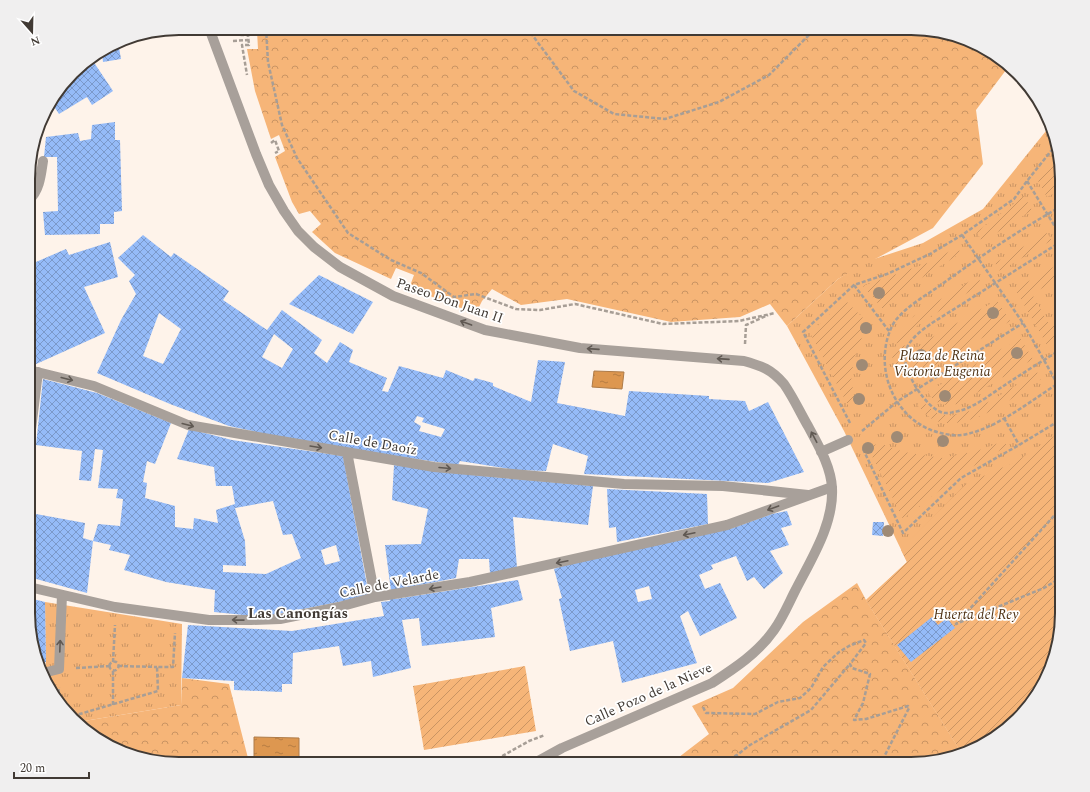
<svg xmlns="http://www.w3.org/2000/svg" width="1090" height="792" viewBox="0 0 1090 792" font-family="Spectral,serif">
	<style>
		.forest { fill: url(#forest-crowns) }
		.park { fill: url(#park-tufts) }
		.garden { fill: url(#garden-furrows) }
		.water { fill: url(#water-ripples); stroke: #ae7b48 }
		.building { fill: url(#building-cross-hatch); fill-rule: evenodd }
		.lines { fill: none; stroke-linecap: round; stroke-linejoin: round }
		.path { stroke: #a79e96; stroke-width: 2.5; stroke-dasharray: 4 2; stroke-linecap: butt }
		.minor { stroke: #a8a09a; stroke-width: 10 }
		.tree { fill: #9f8a75 }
		.oneway { stroke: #605953 }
		.labels { text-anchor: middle; stroke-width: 3.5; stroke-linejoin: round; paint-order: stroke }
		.street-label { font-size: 14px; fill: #413a34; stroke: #fff }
		.park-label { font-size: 14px; font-style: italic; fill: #513416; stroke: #fff }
		.neighbourhood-label { font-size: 15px; font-weight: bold; fill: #413a34; stroke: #fff }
		.rim { fill: none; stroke: #413a34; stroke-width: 2 }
	</style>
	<defs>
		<pattern id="forest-crowns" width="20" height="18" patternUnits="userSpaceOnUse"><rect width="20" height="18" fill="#f6b578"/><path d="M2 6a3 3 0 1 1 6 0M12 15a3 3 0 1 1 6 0" fill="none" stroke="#c99463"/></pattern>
		<pattern id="park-tufts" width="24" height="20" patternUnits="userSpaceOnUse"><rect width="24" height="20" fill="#f6b578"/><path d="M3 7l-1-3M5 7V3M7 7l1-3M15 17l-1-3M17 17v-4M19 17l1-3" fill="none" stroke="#c99463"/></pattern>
		<pattern id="garden-furrows" width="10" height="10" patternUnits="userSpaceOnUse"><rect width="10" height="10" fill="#f6b578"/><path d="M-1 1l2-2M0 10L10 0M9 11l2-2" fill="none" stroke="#c99463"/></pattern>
		<pattern id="water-ripples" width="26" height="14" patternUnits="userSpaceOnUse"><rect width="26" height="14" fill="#dd9750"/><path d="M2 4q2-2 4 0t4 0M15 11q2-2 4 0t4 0" fill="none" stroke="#b57c43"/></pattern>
		<pattern id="building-cross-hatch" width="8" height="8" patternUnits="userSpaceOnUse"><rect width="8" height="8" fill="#95bbf8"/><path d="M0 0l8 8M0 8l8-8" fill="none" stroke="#7b99ca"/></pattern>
	</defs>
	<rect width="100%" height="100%" fill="#fef3ea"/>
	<path class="forest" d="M246,28H920L968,39L1003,59L1009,66L976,110L983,164L933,228L838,279L787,326L770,304L740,317L671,322L567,299L521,305L492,289L482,301L477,311L451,306L410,286L414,275L396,268L391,279L335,253L312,232L321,224L310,211L299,214L292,202L275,157L285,151L279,135L271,139L255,91L247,49H258L257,31L246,30Z
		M857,583L866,600L961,752L911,764H670L709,734L692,706L733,688L803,622Z
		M182,678L229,684L249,762L274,764H170L131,756L87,733L78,722L181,705Z
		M522,758L514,764H419Z"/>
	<path class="park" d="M1050,126L1062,170V622L1054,661L1031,705L978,748L961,752L866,600L907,562L844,431L787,326L838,279L868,261L923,243L983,209Z
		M45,602L182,624L181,705L78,722L48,688L46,681Z"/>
	<path class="garden" d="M1058,154L1062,170V189L1047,197L1037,179Z
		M1024,196L1032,210L982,242L977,232Z
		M1047,233L1052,240L1000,271L995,263Z
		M957,247L961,253L907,287L883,309L863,286L933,261Z
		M1062,262V284L1058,279L1032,294L1050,326L1062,319V336L1047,345L1015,289Z
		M978,276L981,284L919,324L909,334L900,357L903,373L897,377L892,356L900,335L914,316Z
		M845,300L868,323L856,352L851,376L855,404L850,409L810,333Z
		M997,300L1010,321L918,377C906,360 910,355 924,342Z
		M1020,338L1033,359L958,404C944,406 935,405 928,392Z
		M1037,372L1041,379C1013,397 968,434 934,420C928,417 922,410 917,405L923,402C930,408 935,414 944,415C969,420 1015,385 1037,372Z
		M1062,431V622L1054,661L1031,705L978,748L961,752L866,600L907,562L901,550L966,484L1017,461Z
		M1004,441L1007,446L962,473L903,519L868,448L879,443L904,452L942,458L977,451Z
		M525,666L536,731L424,750L413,686Z"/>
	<path class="water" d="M594,371L624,372L622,389L592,387Z
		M254,737L299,738V757H254Z"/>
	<path class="building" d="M118,42L121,59L103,62L102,52Z
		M91,58L113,91L92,105L87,97L59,114L51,102L79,66Z
		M115,122V140H120L122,211L114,212V224H100V234L45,235L43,212L58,211L57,157H44L46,137L78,133L80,141L91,139L92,125Z
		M31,154L34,185L29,186V160Z
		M143,235L171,257L174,253L229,291L223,300L267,330L282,310L322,340L314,353L327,363L340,342L353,350L349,362L387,378L382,391L388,392L399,366L443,378L446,370L473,381L475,378L493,383V386L531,402L538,360L565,362L557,403L625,416L629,391L709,396V399L745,401L749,411L768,402L804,472L768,483L584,474L588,456L553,444L546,471L516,470L460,461L458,465L312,444L229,426L170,404L97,373L121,320L136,294L129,281L135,275L118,258ZM159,313L181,329L163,364L143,356ZM274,334L293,349L282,368L262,357ZM417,416L424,418L422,422L445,429L441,437L419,431L421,426L414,422Z
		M110,242L118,277L84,287L105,333L34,365L29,364V265L66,249L69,255Z
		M319,275L373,302L353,334L289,304Z
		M29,375L34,376L29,407Z
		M43,379L97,393L171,423L155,464L147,461L143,482L147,483L145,498L175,506V527L193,529L194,518L218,523L216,510L235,504L232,486H216L214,467L177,459L189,429L232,440L343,456L369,596L263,617L214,612L215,590L166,582L124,570L130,555L109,550L111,545L93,541L98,524L120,526L123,499L116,498L118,489L98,488L103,450L95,449L91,481L79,480L82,451L36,445ZM273,501L283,535L292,534L301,558L266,574L223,572V565L246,566L245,541L235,508ZM336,545L340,561L325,565L321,550Z
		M394,465L473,475L593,486L588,525L513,517L517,568L490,573L489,559H459L456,578L394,590L395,599L518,580L523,600L491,608L495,637L422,646L419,618L402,620L411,668L373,677L371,661L343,666L339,646L293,653L292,684H282V692L234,690V681L182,678L188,625L292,631L384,616L381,602L390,601L388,592L391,591L385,545L421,544L428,509L392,500Z
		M607,489L707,494L708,524L617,542L616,527L609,528Z
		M787,511L792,525L781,528L789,545L770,551L783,573L764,589L754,577L747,581L736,556L711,565L713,569L699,575L705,589L720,583L737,618L700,636L688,611L680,616L697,663L622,683L613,641L570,651L559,599L562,598L554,569L580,560L733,528L772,514ZM649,586L652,599L638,602L635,590Z
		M36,514L85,523L83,538L93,541L87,593L29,577V559Z
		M873,522H884L883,536L872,535Z
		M29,598L45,602L46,662L40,663L29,632Z
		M932,617L938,625L947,618L955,628L911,662L897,645Z"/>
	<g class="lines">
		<path class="path" d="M241,28V35H248L249,45H242L247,75
			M266,28L268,62L282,125L297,158L348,233L391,260L421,273L454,297L476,294L516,309L540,310L575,304L663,324L739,321L775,313
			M527,28L574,91L614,114L665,119L719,102L769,75L816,28
			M233,41L248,40
			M271,143L275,140L279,151L275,153
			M1027,181L1062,238
			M1062,206C1019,230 978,258 938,287C923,297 906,307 895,321C891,327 889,333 887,340C878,376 896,416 931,430C942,434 955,437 967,434C999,427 1033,399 1062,381
			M962,235L1023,323L1062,392
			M1062,241L932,323C921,331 907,340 905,355C903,372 927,410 944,413C947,413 951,413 953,412C972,410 989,395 1005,385C1023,373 1042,361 1062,349
			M854,285L889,331
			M745,344L746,325L768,315
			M1004,418L1019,445
			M850,423L803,332L854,285L887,274L930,254L962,235L1014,199L1027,181L1055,146
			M862,431L898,401L1023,323
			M863,449L903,533L961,478L1019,445L1062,419
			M1062,507L956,624L1044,588L1062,577
			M109.5 666a4.5 4.5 0 1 1 9 0a4.5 4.5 0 1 1-9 0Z
			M113,662L115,625
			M118,666L157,667
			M76,668L109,666
			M58,699L59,687
			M113,705V671
			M703,707L706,713L755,714L778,702L800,698L811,688L823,667L839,652L849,646L864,640L866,643L850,664L852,668L870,674L863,703L854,720L866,719L908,706L909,708L884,757V764
			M73,716L158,691L157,667H173L175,633
			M497,759L529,741L545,735
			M718,764L737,755L750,745L811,710L850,664"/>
		<path class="minor" d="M209,28L256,154L269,185L284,211L298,231L314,247L340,267L393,296L485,330L580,348L744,361C762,366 771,369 784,384C793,397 800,412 808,426C818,445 831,466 832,488C834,525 810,561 794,593C788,605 782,619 774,630C758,653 735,668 712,683L562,748L533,764
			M29,200C40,190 41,174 43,161
			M29,370L94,386L188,425L434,467L624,484L723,486L808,495
			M29,446L38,372
			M347,452L375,597
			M821,452L848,440
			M29,587L115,607L209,620H251L280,619L339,607L375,597L470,582L727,525L832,487
			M43,673L59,669L62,595"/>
	</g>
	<g class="tree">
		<circle cx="879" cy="293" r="6"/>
		<circle cx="993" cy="313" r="6"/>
		<circle cx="866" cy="328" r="6"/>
		<circle cx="1017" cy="353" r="6"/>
		<circle cx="921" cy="355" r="6"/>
		<circle cx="862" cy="365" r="6"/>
		<circle cx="945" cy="396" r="6"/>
		<circle cx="859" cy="399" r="6"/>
		<circle cx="897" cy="437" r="6"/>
		<circle cx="943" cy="441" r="6"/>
		<circle cx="868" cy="448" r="6"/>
		<circle cx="888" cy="531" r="6"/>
	</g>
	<defs><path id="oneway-shaft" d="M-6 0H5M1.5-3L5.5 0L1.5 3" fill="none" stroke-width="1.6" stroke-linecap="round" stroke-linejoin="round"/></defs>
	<g class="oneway">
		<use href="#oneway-shaft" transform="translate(466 323) rotate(-160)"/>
		<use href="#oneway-shaft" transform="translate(593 349) rotate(-176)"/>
		<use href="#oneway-shaft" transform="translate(723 359) rotate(-176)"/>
		<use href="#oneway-shaft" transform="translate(67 379) rotate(14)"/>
		<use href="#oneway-shaft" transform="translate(188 425) rotate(15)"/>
		<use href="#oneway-shaft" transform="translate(814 437) rotate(-118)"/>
		<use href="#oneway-shaft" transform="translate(316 447) rotate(9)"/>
		<use href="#oneway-shaft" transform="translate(445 468) rotate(5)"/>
		<use href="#oneway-shaft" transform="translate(773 508) rotate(160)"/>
		<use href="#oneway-shaft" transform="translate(689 534) rotate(168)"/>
		<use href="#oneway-shaft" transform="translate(562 562) rotate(168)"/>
		<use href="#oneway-shaft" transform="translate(435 588) rotate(170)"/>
		<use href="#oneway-shaft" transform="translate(238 620) rotate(-179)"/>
		<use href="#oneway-shaft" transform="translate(60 646) rotate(-88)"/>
	</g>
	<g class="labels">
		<g class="street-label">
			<text transform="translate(450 300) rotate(19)" y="5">Paseo Don Juan II</text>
			<text transform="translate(373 442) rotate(10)" y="5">Calle de Daoíz</text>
			<text transform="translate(389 583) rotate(-11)" y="5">Calle de Velarde</text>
			<text transform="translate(648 694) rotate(-24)" y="5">Calle Pozo de la Nieve</text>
		</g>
		<g class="park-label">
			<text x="942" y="360">Plaza de Reina<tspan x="942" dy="16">Victoria Eugenia</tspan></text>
			<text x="976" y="619">Huerta del Rey</text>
		</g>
		<g class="neighbourhood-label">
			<text x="298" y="618">Las Canongías</text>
		</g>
	</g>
	<path d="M0 0H1090V792H0ZM179 35H911A144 144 0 0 1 1055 179V613A144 144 0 0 1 911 757H179A144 144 0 0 1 35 613V179A144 144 0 0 1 179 35Z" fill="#f0efef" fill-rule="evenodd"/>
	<path class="rim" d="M179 35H911A144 144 0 0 1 1055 179V613A144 144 0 0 1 911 757H179A144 144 0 0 1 35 613V179A144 144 0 0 1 179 35Z"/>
	<g transform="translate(32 32) rotate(160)" stroke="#ffffff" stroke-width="3" paint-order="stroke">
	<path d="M0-3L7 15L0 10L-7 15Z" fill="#413a34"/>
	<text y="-6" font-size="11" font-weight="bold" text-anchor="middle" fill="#413a34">N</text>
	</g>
	<path d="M14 772v6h75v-6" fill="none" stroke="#413a34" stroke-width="2"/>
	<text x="20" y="772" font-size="12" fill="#413a34" stroke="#ffffff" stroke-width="3" paint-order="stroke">20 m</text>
</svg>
